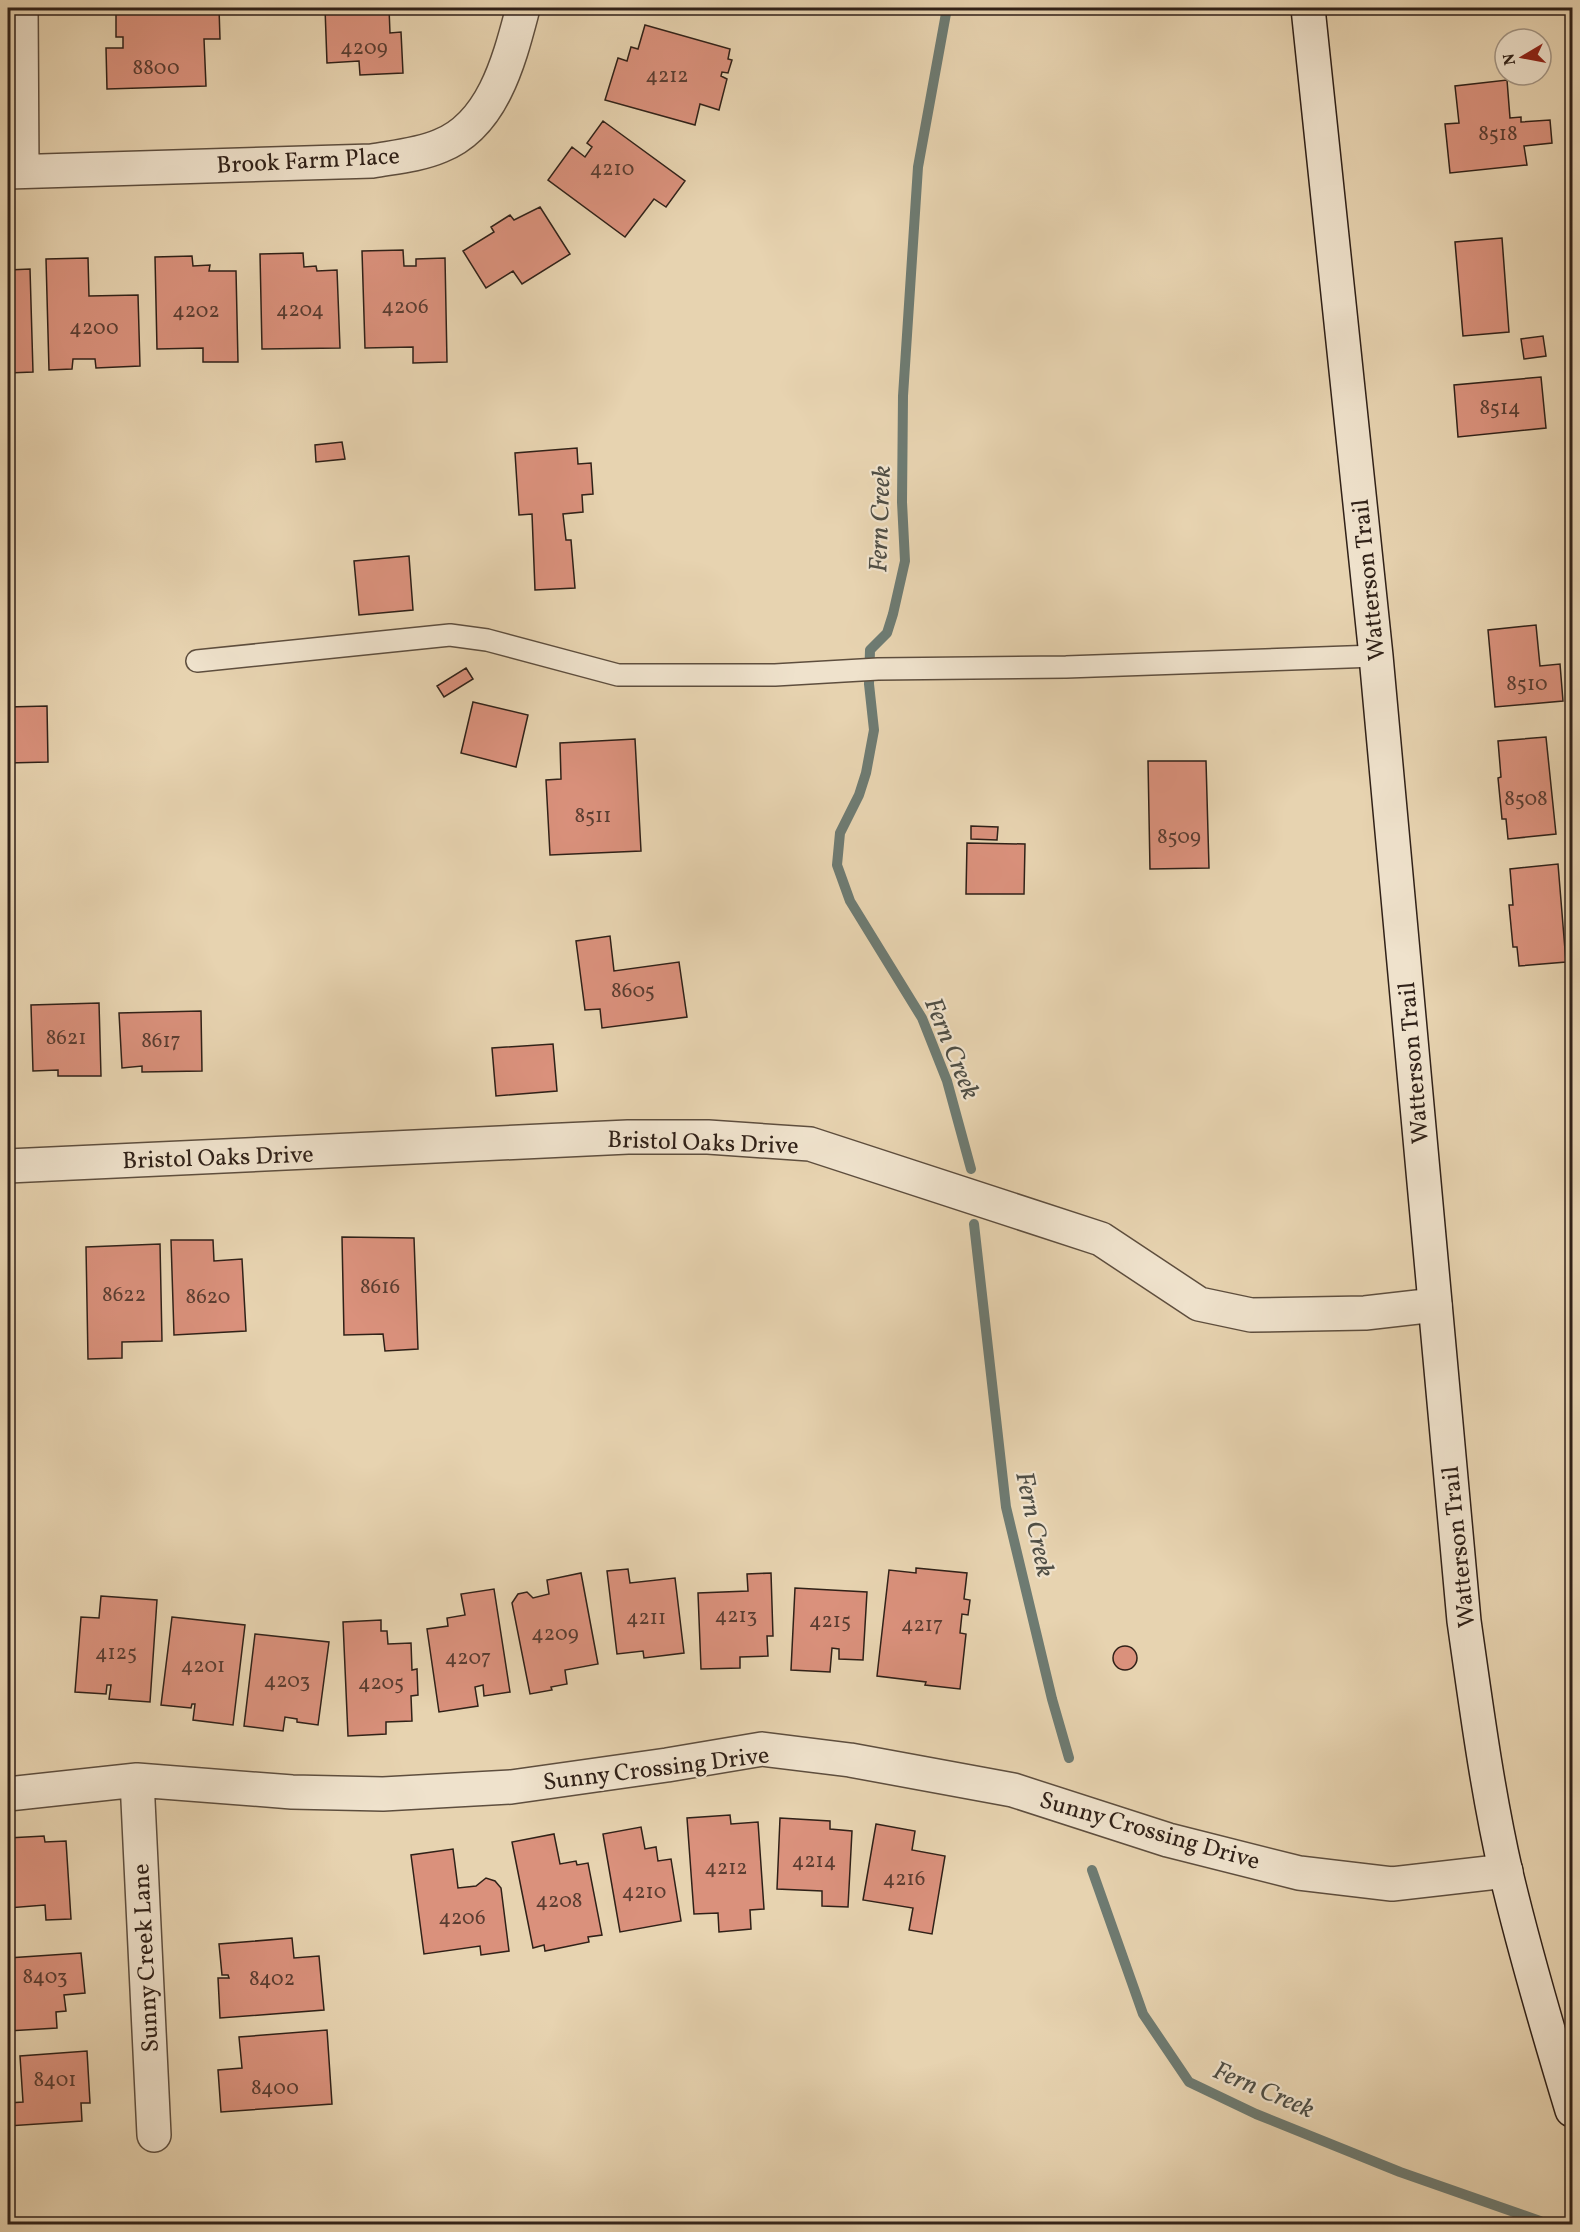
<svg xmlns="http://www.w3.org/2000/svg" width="1580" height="2232" viewBox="0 0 1580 2232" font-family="Vollkorn,serif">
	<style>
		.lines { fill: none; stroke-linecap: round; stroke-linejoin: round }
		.stream { stroke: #6e7b72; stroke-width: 10 }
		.building { fill: #da917c; stroke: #302118; stroke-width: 1.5 }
		.service-casing { stroke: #5e4e3e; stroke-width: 24 }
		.minor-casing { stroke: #5e4e3e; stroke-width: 36 }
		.secondary-casing { stroke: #302118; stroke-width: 36 }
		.service { stroke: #efe2cc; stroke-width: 21 }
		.minor { stroke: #efe2cc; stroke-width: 33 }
		.secondary { stroke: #efe2cc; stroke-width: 33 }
		.labels { text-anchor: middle; stroke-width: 4.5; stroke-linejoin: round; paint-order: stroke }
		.number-label { font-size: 21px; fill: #5a3d31 }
		.street-label { font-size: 24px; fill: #302118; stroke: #efe2cc }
		.water-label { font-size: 26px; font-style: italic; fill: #4f4e45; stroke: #efe2cc }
	</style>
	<rect width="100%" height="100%" fill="#e7d3b0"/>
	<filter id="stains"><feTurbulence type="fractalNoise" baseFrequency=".00333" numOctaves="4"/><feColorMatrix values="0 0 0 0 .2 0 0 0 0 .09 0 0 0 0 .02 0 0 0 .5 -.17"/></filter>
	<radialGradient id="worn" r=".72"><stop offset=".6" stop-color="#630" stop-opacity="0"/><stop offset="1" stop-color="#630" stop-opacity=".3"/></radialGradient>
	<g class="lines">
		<path class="stream" d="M947,8L918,167L903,396L902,502L905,561L893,614L887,633L870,650L869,684L874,730L866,773L859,795L840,833L837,865L850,901L922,1018L947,1081L971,1169
			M974,1224L1006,1507L1052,1699L1069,1758
			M1092,1870L1143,2014L1189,2082L1256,2114L1400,2172L1540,2221"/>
	</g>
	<path class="building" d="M116,8H219L220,39H204L206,86L107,89L106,48H123V37H116Z
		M325,8H389L390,33L401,32L403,73L360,75L359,61L327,63Z
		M634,8H732V9H634Z
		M645,25L730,49L728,59L732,60L728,73L722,72L721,76L727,79L719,110L700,104L695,125L605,100L618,58L627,61L631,47L638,49Z
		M1507,80L1510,118L1521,117V122L1550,120L1552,143L1524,146L1527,165L1450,173L1445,124L1459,123L1455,86Z
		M603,121L685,181L666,207L654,199L625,237L548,180L572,147L585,157L592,147L587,143Z
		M540,207L570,254L522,284L513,271L486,288L463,251L494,232L491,227L510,215L514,220Z
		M1502,238L1509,332L1463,336L1455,242Z
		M403,250L404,266H416V259L445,258L447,362L413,363V347L365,348L362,251Z
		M303,253L304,267L316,266L317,271L337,270L340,348L262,349L260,254Z
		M192,256L193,266L210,265L209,271H236L238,362H203V348L157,349L155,257Z
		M88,258L89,296L138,295L140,366L96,368L95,359H73L72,369L49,370L46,259Z
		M30,269L33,372L8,373V270Z
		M1543,336L1546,356L1524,359L1521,339Z
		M1541,377L1546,428L1458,437L1454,385Z
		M342,442L345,459L316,462L315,445Z
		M577,448L578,464L591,463L593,494L582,495L583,512L563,514L566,540H571L575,588L535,590L532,514L519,515L515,453Z
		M409,556L413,610L359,615L354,561Z
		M1536,625L1540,666L1560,664L1563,701L1495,707L1488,630Z
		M466,668L473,679L444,697L437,686Z
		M473,702L528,715L516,767L461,753Z
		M47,706L48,762L8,763V707Z
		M1546,737L1556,834L1508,839L1506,819H1502L1498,778L1501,777L1498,741Z
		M635,739L641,851L550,855L546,780L561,779L560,743Z
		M1148,761H1206L1209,868L1150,869Z
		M971,826L998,827L997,840L971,839Z
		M967,843L1025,844L1024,894H966Z
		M1558,864L1566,962L1519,966L1517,947H1513L1509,905H1513L1510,869Z
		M610,936L614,971L679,962L687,1017L602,1028L600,1009L585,1010L576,941Z
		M99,1003L101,1076H58V1070L33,1071L31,1005Z
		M201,1011L202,1071L142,1072V1066L122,1068L119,1013Z
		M553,1044L557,1091L496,1096L492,1048Z
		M342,1237L414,1238L418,1349L385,1351L383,1334L344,1335Z
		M171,1240H213L214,1261L242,1259L246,1331L174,1335Z
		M160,1244L162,1341L122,1342V1358L88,1359L86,1247Z
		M916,1568L967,1573L964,1599L970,1600L968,1615L962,1614L960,1633L966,1634L960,1689L925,1685L926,1682L877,1676L889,1570L916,1573Z
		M628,1569L630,1583L675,1578L684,1653L644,1658L643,1651L617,1654L607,1571Z
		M581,1573L598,1664L565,1670L567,1684L551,1687L552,1690L530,1694L512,1603L518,1594L527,1592L533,1598L549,1594L547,1580Z
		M771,1573L773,1636H767L768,1656L740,1657V1668L701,1669L698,1593L748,1591L747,1574Z
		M795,1588L867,1592L863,1660L839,1659V1649L832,1648L830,1672L791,1670Z
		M494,1589L510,1692L484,1696L483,1685L475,1687L478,1706L439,1712L427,1629L448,1626L447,1618L465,1615L461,1594Z
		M101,1596L157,1600L150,1702L109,1699L111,1685H107L106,1694L75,1692L81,1617L99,1618Z
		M172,1617L245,1625L233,1725L193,1720L195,1704H192L191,1708L161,1705Z
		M381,1620V1631H387L388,1644L411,1643L412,1670L417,1669L418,1695L411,1696L412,1721L386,1722V1734L348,1736L343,1622Z
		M255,1634L329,1642L318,1725L297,1722V1719L285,1717L283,1731L244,1726Z
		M1113 1658a12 12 0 1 1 24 0a12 12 0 1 1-24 0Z
		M730,1815L731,1824L758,1822L764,1909L750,1910L751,1929L719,1932L718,1913L694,1914L687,1818Z
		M780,1818L830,1821V1829L852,1831L848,1907L822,1906V1891L777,1889Z
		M876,1824L915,1831L912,1850L945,1856L932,1934L909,1930L913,1908L863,1900Z
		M641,1827L645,1849L656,1847L658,1861L671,1859L681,1921L620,1932L603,1834Z
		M554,1834L560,1864L576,1861L577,1865L588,1863L602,1935L588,1937L589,1942L545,1951L544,1945L533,1948L512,1842Z
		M44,1836L45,1842L66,1841L71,1919L46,1920L45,1905L8,1908V1838Z
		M453,1849L458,1888L476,1886L486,1878L495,1881L501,1888L509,1951L481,1955L480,1946L424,1954L411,1855Z
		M292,1938L294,1958L319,1956L324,2010L220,2018L218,1978H229L228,1975H222L219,1944Z
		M81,1953L85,1993L64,1995L66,2011L56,2012L57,2028L8,2031V1958Z
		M327,2030L332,2104L221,2112L218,2070L242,2068L239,2037Z
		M87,2051L90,2103H81L82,2121L8,2126V2103L23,2102L20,2056Z"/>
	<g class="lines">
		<defs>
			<path id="service" d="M197,661L450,635L487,640L618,675H775L878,669L1066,667L1376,656"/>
			<path id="minor" d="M21,8L22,171
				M8,172L372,161C395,157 419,155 440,146C494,125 510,57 523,8
				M8,1166L628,1137H708L810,1144L1101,1239L1199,1304L1251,1315L1365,1313L1435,1305
				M137,1780L154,2135
				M8,1794L137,1780L292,1792L383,1794L511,1787L667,1765L762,1749L850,1760L1013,1790L1168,1840L1299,1873L1392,1884L1506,1871"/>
			<path id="secondary" d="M1308,8L1376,656L1464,1621C1476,1705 1487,1790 1506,1873C1525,1953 1548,2031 1572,2110"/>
		</defs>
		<use href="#service" class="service-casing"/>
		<use href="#minor" class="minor-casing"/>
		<use href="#secondary" class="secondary-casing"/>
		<use href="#service" class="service"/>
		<use href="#minor" class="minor"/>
		<use href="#secondary" class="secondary"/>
	</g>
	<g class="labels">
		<g class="number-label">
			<text x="364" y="54">4209</text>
			<text x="156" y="74">8800</text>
			<text x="667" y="82">4212</text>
			<text x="1498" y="140">8518</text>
			<text x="612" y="175">4210</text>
			<text x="405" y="313">4206</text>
			<text x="300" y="316">4204</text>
			<text x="196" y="317">4202</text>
			<text x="94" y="334">4200</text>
			<text x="1500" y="414">8514</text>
			<text x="1527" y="690">8510</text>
			<text x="1526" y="805">8508</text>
			<text x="593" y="822">8511</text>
			<text x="1179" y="843">8509</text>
			<text x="633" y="997">8605</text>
			<text x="66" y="1044">8621</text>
			<text x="161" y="1047">8617</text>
			<text x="380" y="1293">8616</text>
			<text x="124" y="1301">8622</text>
			<text x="208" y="1303">8620</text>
			<text x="736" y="1622">4213</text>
			<text x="646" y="1624">4211</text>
			<text x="830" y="1627">4215</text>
			<text x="922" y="1631">4217</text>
			<text x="555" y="1640">4209</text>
			<text x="116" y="1659">4125</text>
			<text x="468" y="1664">4207</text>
			<text x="203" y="1672">4201</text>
			<text x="287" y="1687">4203</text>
			<text x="381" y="1689">4205</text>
			<text x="814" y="1867">4214</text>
			<text x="726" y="1874">4212</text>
			<text x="904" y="1885">4216</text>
			<text x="644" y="1898">4210</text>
			<text x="559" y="1907">4208</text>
			<text x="462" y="1924">4206</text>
			<text x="45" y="1983">8403</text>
			<text x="272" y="1985">8402</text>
			<text x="55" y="2086">8401</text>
			<text x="275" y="2094">8400</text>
		</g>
		<g class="street-label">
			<text transform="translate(308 160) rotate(-3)" y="8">Brook Farm Place</text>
			<text transform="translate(1368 580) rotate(-96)" y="8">Watterson Trail</text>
			<text transform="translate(1413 1063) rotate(-95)" y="8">Watterson Trail</text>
			<text transform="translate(703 1142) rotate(2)" y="8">Bristol Oaks Drive</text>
			<text transform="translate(218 1157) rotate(-2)" y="8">Bristol Oaks Drive</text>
			<text transform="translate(1458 1547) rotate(-96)" y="8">Watterson Trail</text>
			<text transform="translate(656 1768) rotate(-7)" y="8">Sunny Crossing Drive</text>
			<text transform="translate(1150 1830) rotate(16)" y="8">Sunny Crossing Drive</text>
			<text transform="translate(145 1958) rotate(-93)" y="8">Sunny Creek Lane</text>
		</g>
		<g class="water-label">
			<text transform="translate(879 519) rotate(-88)" y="9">Fern Creek</text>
			<text transform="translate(953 1048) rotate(68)" y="9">Fern Creek</text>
			<text transform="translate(1036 1524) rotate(78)" y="9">Fern Creek</text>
			<text transform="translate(1264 2089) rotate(23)" y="9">Fern Creek</text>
		</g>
	</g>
	<rect width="1580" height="2232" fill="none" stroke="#e7d3b0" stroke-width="30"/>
	<rect x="9" y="9" width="1562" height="2214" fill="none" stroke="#302118" stroke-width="3"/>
	<rect x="15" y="15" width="1550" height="2202" fill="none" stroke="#302118" stroke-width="1.5"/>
	<g transform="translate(1523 57) rotate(260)"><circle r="28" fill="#efe2cc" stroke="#a39584" stroke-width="1.5"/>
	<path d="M0-4.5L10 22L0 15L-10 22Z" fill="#8f2418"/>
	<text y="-9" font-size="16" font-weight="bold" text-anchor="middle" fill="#302118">N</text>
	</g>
	<rect width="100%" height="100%" filter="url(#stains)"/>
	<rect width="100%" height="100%" fill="url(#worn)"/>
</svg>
